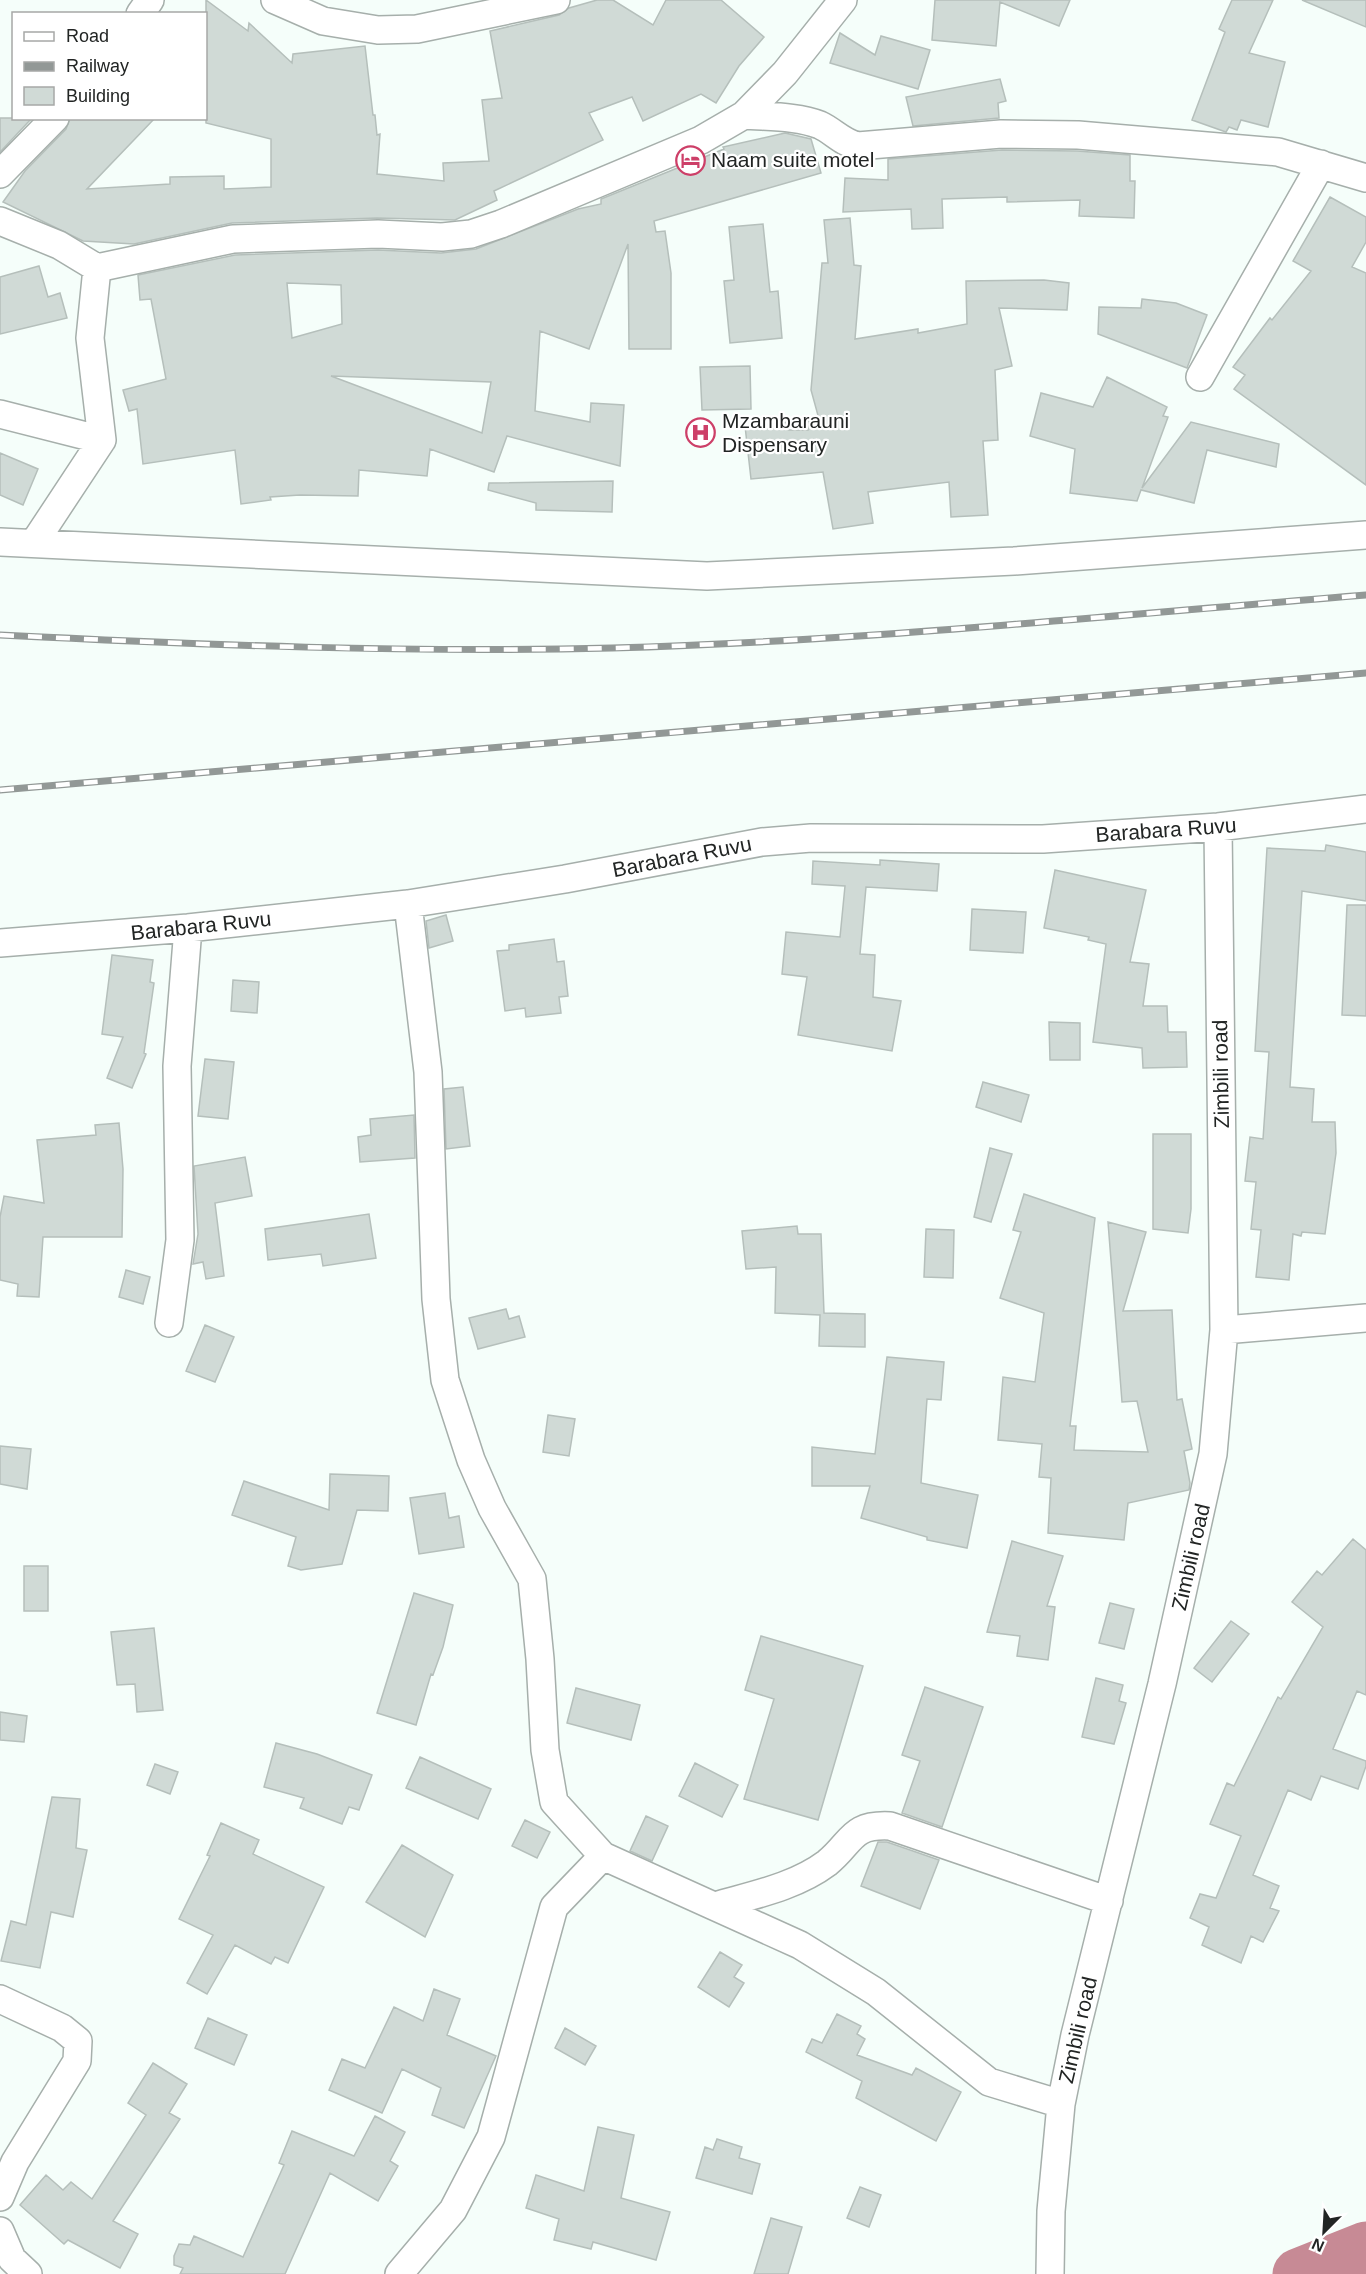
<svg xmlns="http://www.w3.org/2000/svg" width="1366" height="2274" viewBox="0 0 1366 2274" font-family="Arial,sans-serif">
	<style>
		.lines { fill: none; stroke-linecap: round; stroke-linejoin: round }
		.river { stroke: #c78a95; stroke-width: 51 }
		.building { fill: #d0dad6; stroke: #b5bfbb; stroke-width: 1.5; fill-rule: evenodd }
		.minor-casing { stroke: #a6afab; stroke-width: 30 }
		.minor { stroke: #fff; stroke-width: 27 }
		.rail-casing { stroke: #929896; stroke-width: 7 }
		.rail { stroke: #fff; stroke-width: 4.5; stroke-dasharray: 14; stroke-linecap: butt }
		.labels { text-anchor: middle; stroke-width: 4.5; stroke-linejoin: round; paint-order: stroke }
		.poi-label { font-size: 21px; fill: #222524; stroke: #fff; text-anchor: start }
		.street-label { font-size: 21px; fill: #222524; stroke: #fff }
	</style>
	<rect width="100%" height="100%" fill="#f5fefa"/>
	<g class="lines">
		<path class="river" d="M1298,2274L1366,2247"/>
	</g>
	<path class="building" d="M206,0L248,31L249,23L292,63L293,54L365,46L373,115H375L377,135L380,134L377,174L444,181L443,163L489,161L482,100L502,98L490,31L559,15L569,8L597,0H613L653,25L666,0H721L764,37L739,66L716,103L701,94L643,121L632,97L589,113L603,140L494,191L497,200L455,220L377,218L232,223L134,244L83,241L3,202L25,171L66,129L70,118H155L87,189L170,184V177L224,176V189L271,187V139L206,123Z
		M935,0H1070L1059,26L1000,2L996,46L932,40Z
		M1232,0H1273L1249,53L1285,62L1268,127L1241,120L1237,130L1229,127L1226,132L1192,120L1225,32L1219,29Z
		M1302,0H1366V27Z
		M840,33L875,55L881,36L930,50L918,89L830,63Z
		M1000,79L1006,101L998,103L999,118L913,126L906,97Z
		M0,118H32L0,152Z
		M785,133L811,139L821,173L654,221L656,232L665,231L671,273V349H629L628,244L589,349L540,331L535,411L590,422L591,403L624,405L620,466L507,436L494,472L430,449L427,476L359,470L358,496L300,495L270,497L271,500L241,504L235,450L143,464L137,409L129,411L123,390L166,379L151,299L140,300L138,275L235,255L378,250L441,253L476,249L578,209L601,204V199L724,149L723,147ZM287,283L341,285L342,324L292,338ZM331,376L491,382L482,433Z
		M1002,150L1077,151L1130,155V181H1135L1134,218L1079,216L1080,200L1007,202V197L942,199L943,228L912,229L911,209L843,212L845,178L888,180V159Z
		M1330,197L1366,217V242L1352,267L1366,273V485L1234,389L1245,375L1233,367L1270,318L1272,320L1311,271L1293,261Z
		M850,218L854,265L861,266L855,339L918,329V333L967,324L966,281L1044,280L1069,283L1067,310L999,308L1012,366L995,370L998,440L983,441L988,515L951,517L949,482L868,492L873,523L833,529L823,472L751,479L745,426L789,422V430H808V420L819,419L811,390L822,263H828L824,220Z
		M763,224L770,292L778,291L782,338L730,343L724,281L734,280L729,227Z
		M39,266L48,297L60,293L67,318L0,334V277Z
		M1142,299L1176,303L1207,315L1187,368L1098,334L1099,307L1141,308Z
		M750,366L751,409L702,410L700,367Z
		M1107,377L1167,407L1163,416L1168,417L1142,488L1191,422L1279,444L1276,467L1207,450L1194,503L1141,490L1137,501L1070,493L1075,449L1030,436L1041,393L1093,407Z
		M0,453L38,469L23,505L0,495Z
		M613,481L612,512L536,510V503L488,490L489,483Z
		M1326,845L1366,852V901L1302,891L1290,1087L1314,1089L1312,1122H1335L1336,1153L1325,1234L1302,1232L1301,1236L1293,1234L1289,1280L1256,1277L1261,1230L1251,1229L1256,1182L1245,1181L1250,1137L1263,1139L1269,1052L1255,1051L1267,848L1325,851Z
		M880,860L939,864L937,891L866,887L860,954L875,955L873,997L901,1001L892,1051L798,1035L807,977L782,974L786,932L840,937L845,886L812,884L813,861L880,865Z
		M1055,870L1146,890L1130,962L1149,964L1143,1006H1167L1168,1032H1186L1187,1067L1143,1068L1142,1048L1093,1042L1106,944L1088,940L1089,937L1044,928Z
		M1347,905H1366V1016L1342,1015Z
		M972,909L1026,912L1023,953L970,950Z
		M446,915L453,941L429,948L426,921Z
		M554,939L557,962L564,961L568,996L559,997L561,1013L526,1017L525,1008L505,1011L497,951L509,950V945Z
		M112,955L153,960L150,982L154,983L144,1053L146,1054L132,1088L107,1078L123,1037L102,1034Z
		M233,980L259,982L257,1013L231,1011Z
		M1049,1022L1080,1023V1060H1050Z
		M205,1059L234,1062L228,1119L198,1116Z
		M983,1082L1029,1095L1021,1122L976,1107Z
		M463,1087L470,1146L446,1149L444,1089Z
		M414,1115L415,1158L360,1162L358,1137L371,1135L370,1119Z
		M119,1123L123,1169L122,1237H43L39,1297L17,1296L18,1284L0,1280V1217L4,1196L44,1203L37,1140L96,1135L95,1125Z
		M1153,1134H1191V1209L1188,1233L1153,1229Z
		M990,1148L1012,1154L991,1222L974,1217Z
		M245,1157L252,1196L215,1203L224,1276L206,1279L203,1262L193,1264L198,1234L194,1166Z
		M1024,1194L1095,1218L1070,1426H1076L1074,1450L1148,1452L1137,1401L1122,1402L1108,1222L1146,1232L1123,1311L1172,1310L1177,1400L1182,1399L1192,1449L1184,1451L1190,1483L1189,1490L1128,1503L1124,1540L1048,1533L1051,1478L1039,1477L1042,1444L998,1440L1003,1377L1035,1382L1044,1313L1000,1298L1021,1232L1013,1230Z
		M369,1214L376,1258L323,1266L321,1254L268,1260L265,1229Z
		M797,1226L798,1234H821L824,1313L865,1314V1347L819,1346L820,1315L775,1313L776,1267L746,1269L742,1231Z
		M926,1229L954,1230L953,1278L924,1277Z
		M126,1270L150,1277L143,1304L119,1297Z
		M506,1309L509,1319L519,1316L525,1337L478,1349L469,1318Z
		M205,1325L234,1337L215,1382L186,1371Z
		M887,1357L944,1362L941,1400L927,1399L921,1483L978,1495L967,1548L927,1540V1537L861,1518L870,1486H812V1447L875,1454Z
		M548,1415L575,1419L569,1456L543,1452Z
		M0,1446L31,1449L27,1489L0,1484Z
		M330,1474L389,1476L388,1511L357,1510L342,1564L301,1570L288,1566L296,1537L232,1515L244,1481L329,1510Z
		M445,1493L449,1518L459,1516L464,1547L419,1554L410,1498Z
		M1353,1539L1366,1550V1695L1357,1691L1333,1749L1366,1761V1766L1358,1789L1321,1776L1311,1800L1288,1790L1253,1875L1279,1886L1270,1908L1279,1911L1263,1942L1251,1936L1241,1963L1202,1945L1209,1927L1190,1918L1200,1894L1216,1898L1241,1836L1210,1824L1227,1783L1234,1786L1278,1697L1281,1699L1323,1627L1292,1602L1317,1571L1322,1575Z
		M1012,1541L1063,1556L1047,1606L1055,1607L1048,1660L1017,1656L1020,1636L987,1632Z
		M24,1566H48V1611H24Z
		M414,1593L453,1605L443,1647L433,1675L431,1674L416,1725L377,1713Z
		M1110,1603L1134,1609L1124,1649L1099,1643Z
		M1231,1621L1249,1634L1212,1682L1194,1668Z
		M154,1628L163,1710L137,1712L135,1684L117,1685L111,1632Z
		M761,1636L863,1666L818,1820L744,1799L774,1699L745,1690Z
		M1096,1678L1123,1685L1119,1701L1126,1703L1114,1744L1082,1737Z
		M925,1687L983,1707L942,1827L902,1813L920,1761L902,1755Z
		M576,1688L640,1705L631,1740L567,1723Z
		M0,1712L27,1716L24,1742L0,1740Z
		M276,1743L317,1754L372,1775L359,1810L349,1807L342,1824L300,1808L304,1798L264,1787Z
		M420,1757L491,1789L478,1819L406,1788Z
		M695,1763L738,1785L722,1817L679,1796Z
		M155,1764L178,1772L170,1794L147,1785Z
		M52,1797L80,1799L76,1848L87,1850L73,1917L51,1912L40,1968L1,1961L11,1921L26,1925Z
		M646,1816L668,1826L652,1861L630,1851Z
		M525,1820L550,1832L537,1858L512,1846Z
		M221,1823L259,1840L253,1854L324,1887L288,1963L275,1957L271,1964L235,1945L207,1994L187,1983L213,1935L179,1919L210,1856L207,1855Z
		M878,1842H887L939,1860L920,1909L861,1886Z
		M402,1845L453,1875L425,1937L366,1902Z
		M720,1952L742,1965L734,1977L744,1983L729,2007L698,1987Z
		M434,1989L460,1999L447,2035L496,2056L464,2128L432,2115L441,2088L402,2069L382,2113L329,2090L342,2059L365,2068L394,2007L423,2021Z
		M837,2014L861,2026L857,2034L865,2039L857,2055L912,2075L916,2068L961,2092L936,2141L856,2098L862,2081L806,2052L812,2039L822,2043Z
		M208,2018L247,2035L234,2065L195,2048Z
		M565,2028L596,2046L585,2065L555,2048Z
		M153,2063L187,2084L169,2113L180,2119L113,2221L138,2234L120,2268L68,2240L64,2244L20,2205L46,2175L63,2190L71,2182L92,2199L146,2115L128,2103Z
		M375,2116L405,2132L390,2161L398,2166L378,2201L330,2173L285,2274H180L183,2268L174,2265V2256L179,2244L190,2245L194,2236L243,2257L284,2165L279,2163L292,2131L354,2156Z
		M598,2127L634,2135L621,2198L670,2212L656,2260L593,2242L591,2249L554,2240L559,2219L526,2208L536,2175L584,2191Z
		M717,2139L742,2147L739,2158L760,2164L752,2194L696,2178L705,2147L713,2150Z
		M860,2187L881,2195L869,2227L847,2218Z
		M771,2218L802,2227L788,2274H754Z"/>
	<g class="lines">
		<defs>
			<path id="minor" d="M275,0L323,21L378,30L417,29L556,0
				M140,14L150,0
				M744,115C768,117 797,116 820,125C833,131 843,143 858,146L1001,134L1078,135L1278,152L1366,178
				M0,174L55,118
				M0,221L59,245L97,268L90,338L102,440L34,543
				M97,268L233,239L378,234L442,237L471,234L501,224L701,140L744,115L785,73L843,0
				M1200,377L1321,164
				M0,414L102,440
				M0,542L707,576L1014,561L1366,535
				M408,904L428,1072L436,1299L445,1380L471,1460L492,1508L532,1579L540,1659L545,1750L554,1802L603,1856L800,1945L876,1992L989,2082L1061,2104
				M0,943L188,928L408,904L565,879L762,842L811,838L1043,839L1218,827L1366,809
				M169,1323L180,1240L177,1066L188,928
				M1224,1330L1366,1318
				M715,1906C753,1895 795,1887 827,1863C853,1842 850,1824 890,1826L1109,1901
				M0,1999L62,2028L78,2041L77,2061L15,2162L0,2197
				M0,2231L12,2259L28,2274
				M399,2274L453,2210L491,2137L554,1907L603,1856
				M1050,2274L1051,2211L1061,2104L1075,2035L1162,1684L1213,1454L1224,1330L1218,827"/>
		</defs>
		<use href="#minor" class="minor-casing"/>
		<use href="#minor" class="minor"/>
		<defs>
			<path id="rail" d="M0,635C204,645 408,653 612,648C864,641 1115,615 1366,595
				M0,790L1366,673"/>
		</defs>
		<use href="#rail" class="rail-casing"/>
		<use href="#rail" class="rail"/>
	</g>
	<defs>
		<symbol id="hotel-ring" viewBox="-11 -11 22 22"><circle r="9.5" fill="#fff" stroke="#cd3f68" stroke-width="1.5"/><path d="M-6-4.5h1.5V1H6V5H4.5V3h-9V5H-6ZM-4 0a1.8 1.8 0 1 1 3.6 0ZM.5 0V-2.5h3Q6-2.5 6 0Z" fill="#cd3f68"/></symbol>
		<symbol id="hospital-ring" viewBox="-11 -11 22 22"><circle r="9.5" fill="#fff" stroke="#cd3f68" stroke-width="1.5"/><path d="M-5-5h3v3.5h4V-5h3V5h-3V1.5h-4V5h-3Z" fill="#cd3f68"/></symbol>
	</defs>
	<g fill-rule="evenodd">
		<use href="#hotel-ring" x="674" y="144" width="33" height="33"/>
		<use href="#hospital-ring" x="684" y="416" width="33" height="33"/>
	</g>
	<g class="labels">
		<g class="poi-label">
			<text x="711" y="167">Naam suite motel</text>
			<text x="722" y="428">Mzambarauni<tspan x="722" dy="24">Dispensary</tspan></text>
		</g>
		<g class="street-label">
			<text transform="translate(1166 830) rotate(-4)" y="7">Barabara Ruvu</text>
			<text transform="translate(682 857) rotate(-11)" y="7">Barabara Ruvu</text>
			<text transform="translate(201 926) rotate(-6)" y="7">Barabara Ruvu</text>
			<text transform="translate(1221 1074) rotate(-91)" y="7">Zimbili road</text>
			<text transform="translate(1191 1557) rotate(-77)" y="7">Zimbili road</text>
			<text transform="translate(1078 2030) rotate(-77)" y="7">Zimbili road</text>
		</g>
	</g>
	<rect x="12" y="12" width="195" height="108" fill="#ffffff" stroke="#a7a8a7" stroke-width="1.5"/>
	<rect x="24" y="32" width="30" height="9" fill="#ffffff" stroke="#a7a8a7" stroke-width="1.5"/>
	<text x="66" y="42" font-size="18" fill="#222524">Road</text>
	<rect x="24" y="62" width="30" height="9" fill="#929896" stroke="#a7a8a7" stroke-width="1.5"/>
	<text x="66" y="72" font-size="18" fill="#222524">Railway</text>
	<rect x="24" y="87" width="30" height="18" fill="#d0dad6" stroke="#a7a8a7" stroke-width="1.5"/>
	<text x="66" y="102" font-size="18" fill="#222524">Building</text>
	<g transform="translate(1324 2232) rotate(204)" stroke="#ffffff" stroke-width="4.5" paint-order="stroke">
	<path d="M0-4.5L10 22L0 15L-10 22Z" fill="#222524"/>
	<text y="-9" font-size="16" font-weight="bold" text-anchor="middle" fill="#222524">N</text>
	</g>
</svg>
